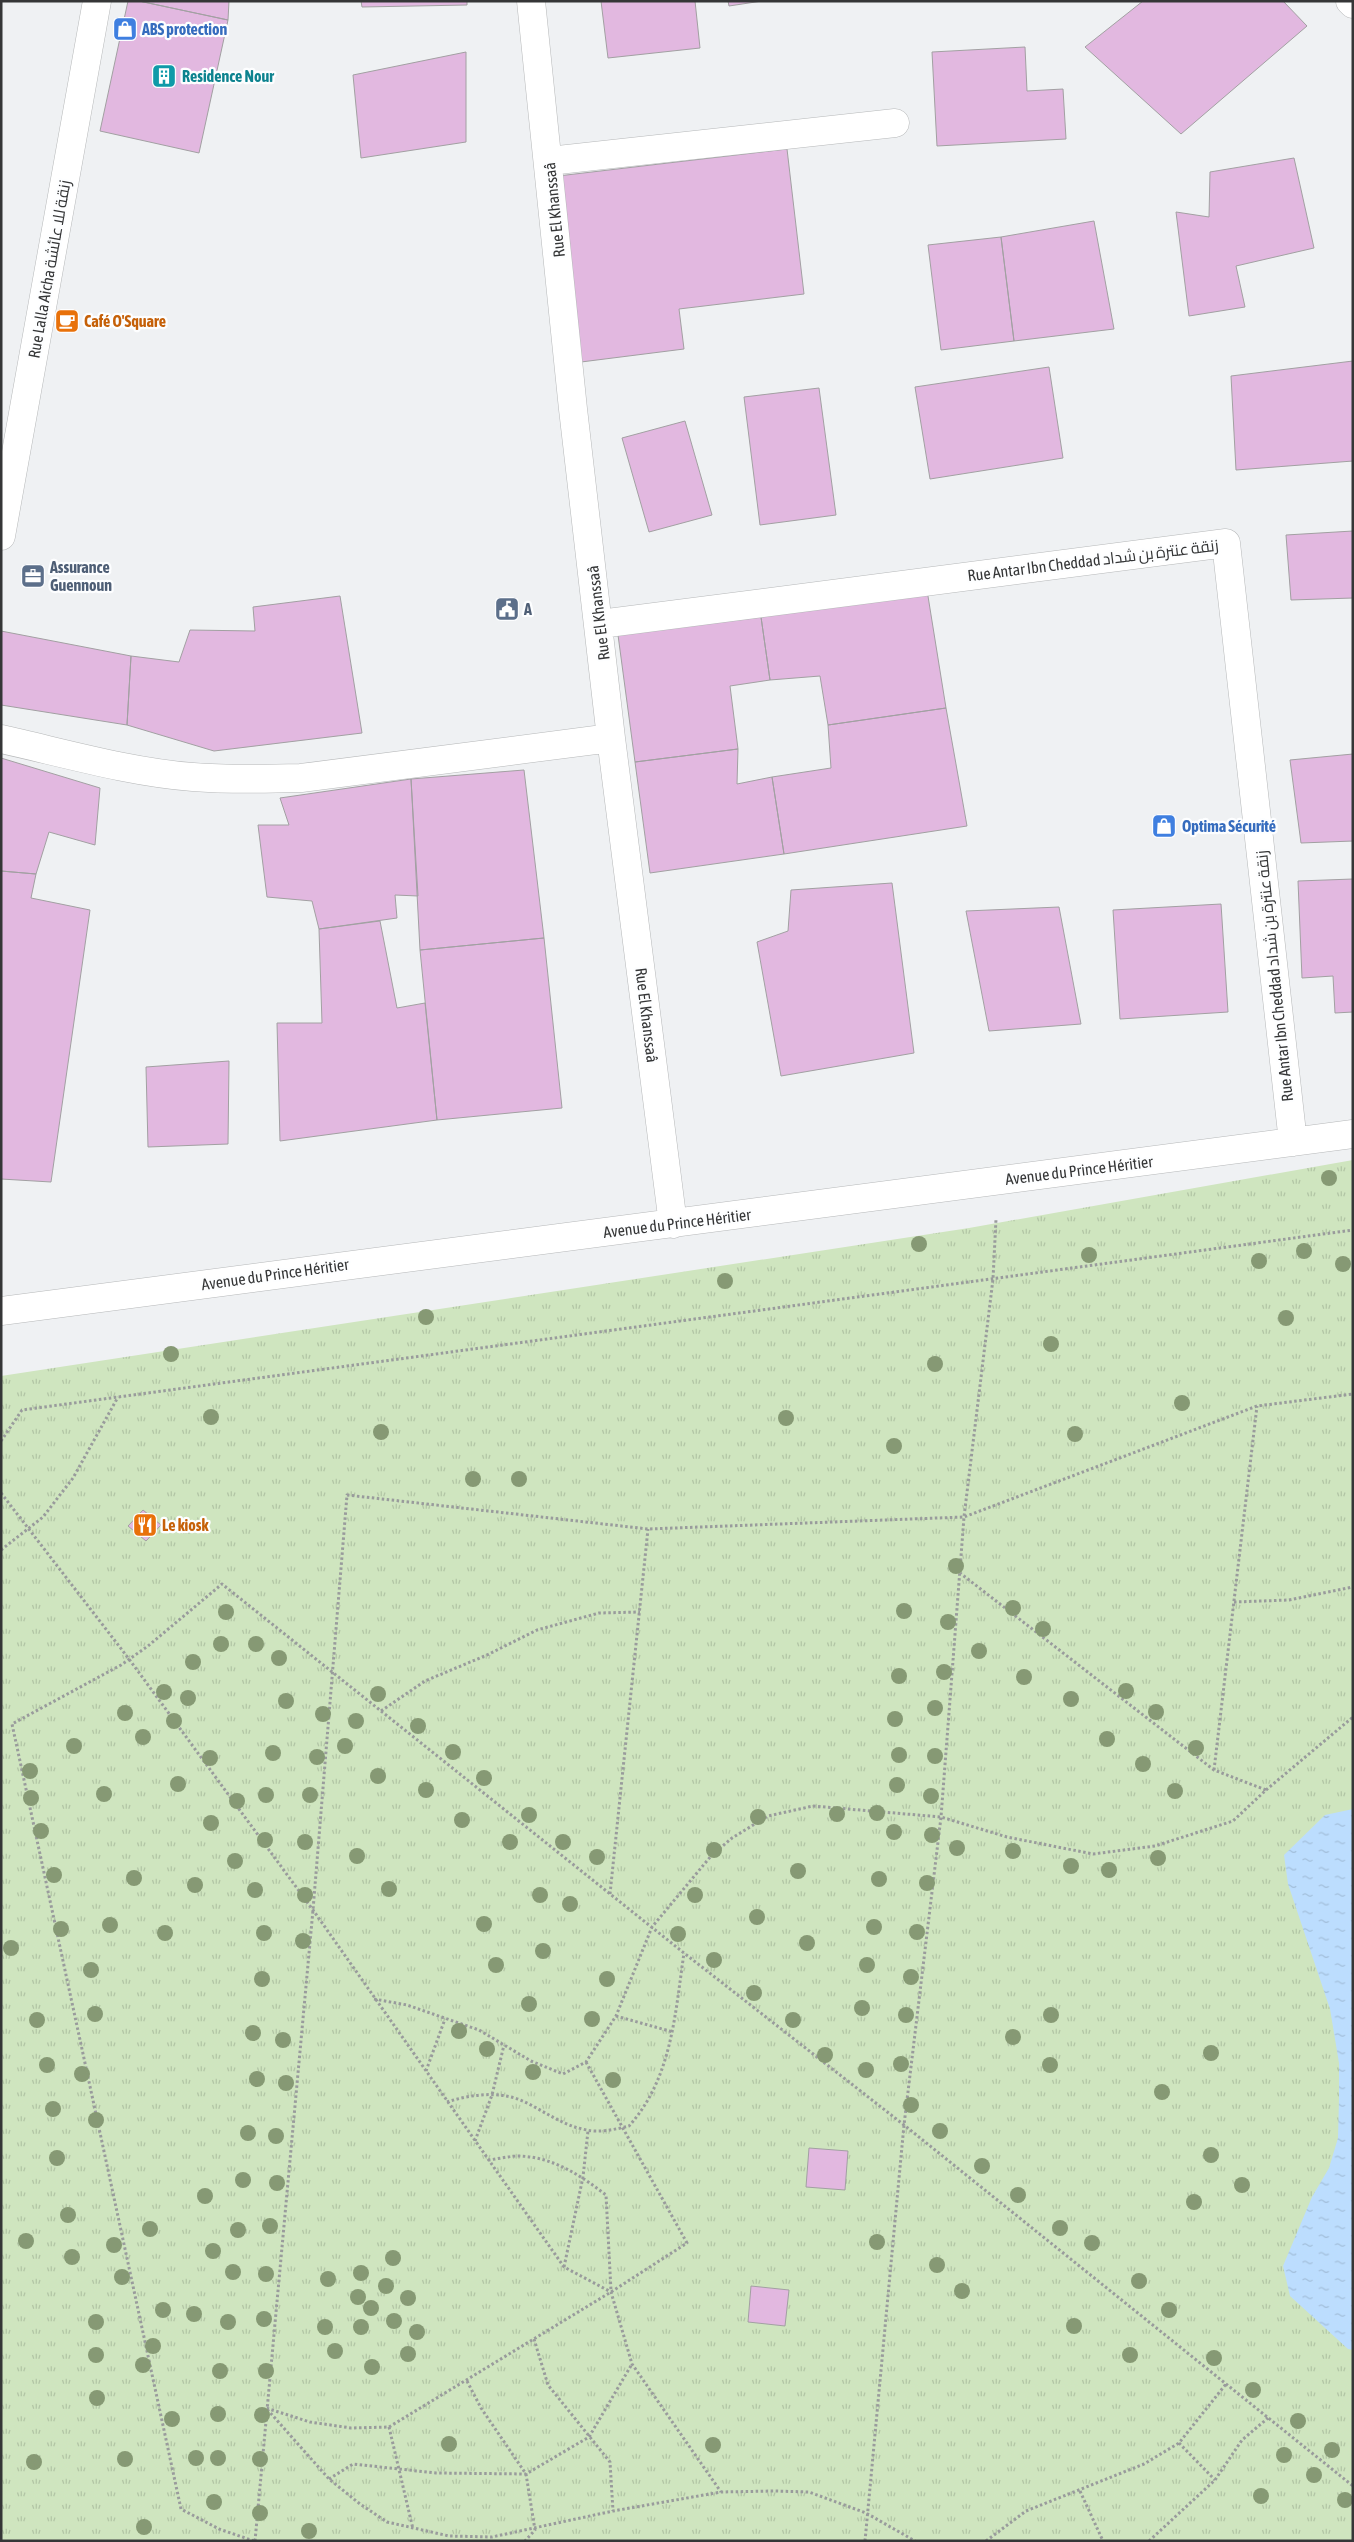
<svg xmlns="http://www.w3.org/2000/svg" width="1354" height="2542" viewBox="0 0 1354 2542" font-family="'Asap Condensed',Cairo,sans-serif">
	<style>
		.grass { fill: url(#grass-tufts) }
		.water { fill: url(#water-ripples) }
		.building { fill: #e2b8e0; stroke: #a2a0a2 }
		.lines { fill: none; stroke-linecap: round; stroke-linejoin: round }
		.street-casing { stroke: #b6b8b9; stroke-width: 29 }
		.secondary-casing { stroke: #b6b8b9; stroke-width: 29 }
		.path { stroke: #999b9c; stroke-width: 3; stroke-dasharray: 2.5 2.5; stroke-linecap: butt }
		.street { stroke: #fff; stroke-width: 28 }
		.secondary { stroke: #fff; stroke-width: 28 }
		.tree { fill: #869974 }
		.labels { text-anchor: middle; stroke-width: 4.5; stroke-linejoin: round; paint-order: stroke }
		.shop-label { font-size: 16px; font-weight: bold; fill: #366cbe; stroke: #fdfeff; text-anchor: start }
		.culture-label { font-size: 16px; font-weight: bold; fill: #0d838f; stroke: #fdfeff; text-anchor: start }
		.street-label { font-size: 16px; fill: #353637; stroke: #fdfeff }
		.food-label { font-size: 16px; font-weight: bold; fill: #c56008; stroke: #fdfeff; text-anchor: start }
		.service-label { font-size: 16px; font-weight: bold; fill: #4e5e75; stroke: #fdfeff; text-anchor: start }
	</style>
	<defs>
		<pattern id="grass-tufts" width="24" height="20" patternUnits="userSpaceOnUse" patternTransform="scale(1.25)"><rect width="24" height="20" fill="#cfe5bf"/><path d="M3 7l-1-3M5 7V3M7 7l1-3M15 17l-1-3M17 17v-4M19 17l1-3" fill="none" stroke="#b2c5a5"/></pattern>
		<pattern id="water-ripples" width="26" height="14" patternUnits="userSpaceOnUse" patternTransform="scale(1.25)"><rect width="26" height="14" fill="#bcddfe"/><path d="M2 4q2-2 4 0t4 0M15 11q2-2 4 0t4 0" fill="none" stroke="#a2beda"/></pattern>
	</defs>
	<rect width="100%" height="100%" fill="#eff1f3"/>
	<path class="grass" d="M1353,1160V2541H1V1376L969,1228Z"/>
	<path class="water" d="M1353,1809V2350L1348,2349L1290,2296L1283,2266L1312,2197L1329,2168L1338,2138L1339,2099V2063L1330,2009L1288,1884L1284,1855L1325,1815Z"/>
	<path class="building" d="M128,1H139L228,20L199,153L100,131Z
		M139,1H229L228,20Z
		M361,1H467V5L362,7Z
		M601,1H695L700,48L608,58Z
		M728,1H762L729,6Z
		M1143,1H1283L1307,26L1181,134L1085,47Z
		M1025,47L1027,91L1063,89L1066,139L937,146L932,52Z
		M466,52V142L361,158L353,75Z
		M787,149L804,294L679,309L684,349L581,362L558,176Z
		M1294,158L1314,248L1236,266L1245,307L1189,316L1176,212L1209,217L1210,172Z
		M1094,221L1114,329L1014,341L1001,237Z
		M1001,237L1014,341L941,350L928,245Z
		M1353,361V461L1236,470L1231,376Z
		M1049,367L1063,458L930,479L915,387Z
		M819,388L836,515L760,525L744,397Z
		M685,421L712,515L649,532L622,438Z
		M1353,531V598L1291,600L1286,535Z
		M927,590L946,708L828,725L820,676L770,680L761,617Z
		M340,596L362,733L214,751L127,725L131,656L179,662L190,630L255,631L253,607Z
		M761,617L770,680L730,686L738,749L635,762L618,635Z
		M1,631L131,656L127,725L1,705Z
		M946,708L967,826L784,854L772,777L831,768L828,725Z
		M738,749L737,784L772,777L784,854L650,873L635,762Z
		M1353,754V841L1301,843L1290,760Z
		M1,758L100,788L95,845L49,832L36,874L1,871Z
		M524,770L544,938L420,950L411,779Z
		M411,779L418,896L395,895L397,918L319,929L312,901L267,897L258,825H289L280,798Z
		M1,871L36,874L31,898L90,910L51,1182L1,1179Z
		M1353,879V1012L1335,1013L1333,976L1302,978L1298,881Z
		M892,883L914,1053L781,1076L757,942L788,931L791,890Z
		M1221,904L1228,1012L1120,1019L1113,910Z
		M1059,907L1081,1024L989,1031L966,911Z
		M380,921L397,1008L425,1003L437,1120L280,1141L277,1023H322L319,929Z
		M544,938L562,1108L437,1120L420,950Z
		M229,1061L228,1144L148,1147L146,1067Z
		M143,1510L161,1525L146,1541L128,1526Z
		M809,2148L848,2151L845,2190L806,2187Z
		M751,2286L789,2290L785,2326L748,2322Z"/>
	<g class="lines">
		<defs>
			<path id="street" d="M531,1L573,409L611,738L673,1224
				M1350,1L1353,4
				M549,161L895,123
				M600,624L1226,543L1293,1142
				M1,739C64,753 129,772 193,777C229,780 265,779 301,778L611,738
				M1,1311L1353,1134"/>
			<path id="secondary" d="M1,536L97,1"/>
		</defs>
		<use href="#street" class="street-casing"/>
		<use href="#secondary" class="secondary-casing"/>
		<path class="path" d="M1,1441L22,1410L1353,1230
			M1,1493L129,1659L313,1910L564,2267L611,2292L632,2364L721,2492
			M1,1550L43,1517L73,1478L118,1397
			M1234,1602L1289,1600L1353,1587
			M381,1711L425,1681L487,1655L537,1630L599,1613L640,1612
			M1214,1770L1257,1406
			M1266,1790L1353,1717
			M610,1894L648,1529
			M374,1999L407,2005L479,2030L531,2061L563,2074L586,2062L616,2016L652,1927L711,1856L732,1838L768,1816L813,1806L941,1817L1007,1837L1093,1854L1155,1846L1233,1821L1266,1790L1214,1770L960,1573
			M616,2016L673,2032
			M586,2062L687,2243L611,2292L389,2427L351,2428L310,2422L266,2408L329,2479L360,2504L387,2522L449,2536L492,2537L613,2511L721,2492L774,2491L809,2492L866,2513L915,2541
			M426,2071L445,2019
			M447,2102C472,2094 502,2090 527,2103C547,2113 564,2126 587,2130C599,2133 617,2129 629,2126C672,2078 675,2014 684,1953
			M475,2141L492,2095L504,2045
			M488,2160C498,2159 509,2156 519,2156C553,2157 580,2175 606,2195L611,2291
			M564,2267L583,2177L588,2131
			M534,2339L548,2385L610,2462L613,2511
			M467,2381L481,2408L526,2474L535,2530L525,2541
			M389,2427L413,2529
			M1179,2443L1215,2480
			M329,2479L353,2464L436,2473L526,2474L589,2437L632,2364
			M1080,2491L1103,2541
			M254,2541L219,2529L181,2509L12,1724L121,1665L148,1646L222,1584L684,1953L904,2125L1353,2486
			M255,2541L313,1910L347,1495L648,1529L964,1517L1257,1406L1353,1394
			M865,2541L904,2125L941,1817L964,1517L993,1279L996,1219
			M986,2541L1026,2511L1144,2464L1179,2443L1226,2384
			M1149,2541L1215,2480L1242,2440L1268,2418"/>
		<use href="#street" class="street"/>
		<use href="#secondary" class="secondary"/>
	</g>
	<g class="tree">
		<circle cx="1329" cy="1178" r="8"/>
		<circle cx="919" cy="1244" r="8"/>
		<circle cx="1304" cy="1251" r="8"/>
		<circle cx="1089" cy="1255" r="8"/>
		<circle cx="1259" cy="1261" r="8"/>
		<circle cx="1343" cy="1264" r="8"/>
		<circle cx="725" cy="1281" r="8"/>
		<circle cx="426" cy="1317" r="8"/>
		<circle cx="1286" cy="1318" r="8"/>
		<circle cx="1051" cy="1344" r="8"/>
		<circle cx="171" cy="1354" r="8"/>
		<circle cx="935" cy="1364" r="8"/>
		<circle cx="1182" cy="1403" r="8"/>
		<circle cx="211" cy="1417" r="8"/>
		<circle cx="786" cy="1418" r="8"/>
		<circle cx="381" cy="1432" r="8"/>
		<circle cx="1075" cy="1434" r="8"/>
		<circle cx="894" cy="1446" r="8"/>
		<circle cx="473" cy="1479" r="8"/>
		<circle cx="519" cy="1479" r="8"/>
		<circle cx="956" cy="1566" r="8"/>
		<circle cx="1013" cy="1608" r="8"/>
		<circle cx="904" cy="1611" r="8"/>
		<circle cx="226" cy="1612" r="8"/>
		<circle cx="948" cy="1622" r="8"/>
		<circle cx="1043" cy="1629" r="8"/>
		<circle cx="221" cy="1644" r="8"/>
		<circle cx="256" cy="1644" r="8"/>
		<circle cx="979" cy="1651" r="8"/>
		<circle cx="279" cy="1658" r="8"/>
		<circle cx="193" cy="1662" r="8"/>
		<circle cx="944" cy="1672" r="8"/>
		<circle cx="899" cy="1676" r="8"/>
		<circle cx="1024" cy="1677" r="8"/>
		<circle cx="1126" cy="1691" r="8"/>
		<circle cx="164" cy="1692" r="8"/>
		<circle cx="378" cy="1694" r="8"/>
		<circle cx="188" cy="1698" r="8"/>
		<circle cx="1071" cy="1699" r="8"/>
		<circle cx="286" cy="1701" r="8"/>
		<circle cx="935" cy="1708" r="8"/>
		<circle cx="1156" cy="1712" r="8"/>
		<circle cx="125" cy="1713" r="8"/>
		<circle cx="323" cy="1714" r="8"/>
		<circle cx="895" cy="1719" r="8"/>
		<circle cx="174" cy="1721" r="8"/>
		<circle cx="356" cy="1721" r="8"/>
		<circle cx="418" cy="1726" r="8"/>
		<circle cx="143" cy="1737" r="8"/>
		<circle cx="1107" cy="1739" r="8"/>
		<circle cx="74" cy="1746" r="8"/>
		<circle cx="345" cy="1746" r="8"/>
		<circle cx="1196" cy="1748" r="8"/>
		<circle cx="453" cy="1752" r="8"/>
		<circle cx="273" cy="1753" r="8"/>
		<circle cx="899" cy="1755" r="8"/>
		<circle cx="935" cy="1756" r="8"/>
		<circle cx="317" cy="1757" r="8"/>
		<circle cx="210" cy="1758" r="8"/>
		<circle cx="1143" cy="1764" r="8"/>
		<circle cx="30" cy="1771" r="8"/>
		<circle cx="378" cy="1776" r="8"/>
		<circle cx="484" cy="1778" r="8"/>
		<circle cx="178" cy="1784" r="8"/>
		<circle cx="897" cy="1785" r="8"/>
		<circle cx="426" cy="1790" r="8"/>
		<circle cx="1175" cy="1791" r="8"/>
		<circle cx="104" cy="1794" r="8"/>
		<circle cx="266" cy="1795" r="8"/>
		<circle cx="310" cy="1795" r="8"/>
		<circle cx="931" cy="1796" r="8"/>
		<circle cx="31" cy="1798" r="8"/>
		<circle cx="237" cy="1801" r="8"/>
		<circle cx="877" cy="1813" r="8"/>
		<circle cx="837" cy="1814" r="8"/>
		<circle cx="529" cy="1815" r="8"/>
		<circle cx="758" cy="1817" r="8"/>
		<circle cx="462" cy="1820" r="8"/>
		<circle cx="211" cy="1823" r="8"/>
		<circle cx="41" cy="1831" r="8"/>
		<circle cx="894" cy="1832" r="8"/>
		<circle cx="932" cy="1835" r="8"/>
		<circle cx="265" cy="1840" r="8"/>
		<circle cx="305" cy="1842" r="8"/>
		<circle cx="510" cy="1842" r="8"/>
		<circle cx="563" cy="1842" r="8"/>
		<circle cx="957" cy="1848" r="8"/>
		<circle cx="714" cy="1850" r="8"/>
		<circle cx="1013" cy="1851" r="8"/>
		<circle cx="357" cy="1856" r="8"/>
		<circle cx="597" cy="1857" r="8"/>
		<circle cx="1158" cy="1858" r="8"/>
		<circle cx="235" cy="1861" r="8"/>
		<circle cx="1071" cy="1866" r="8"/>
		<circle cx="1109" cy="1870" r="8"/>
		<circle cx="798" cy="1871" r="8"/>
		<circle cx="54" cy="1875" r="8"/>
		<circle cx="134" cy="1878" r="8"/>
		<circle cx="879" cy="1879" r="8"/>
		<circle cx="927" cy="1883" r="8"/>
		<circle cx="195" cy="1885" r="8"/>
		<circle cx="389" cy="1889" r="8"/>
		<circle cx="255" cy="1890" r="8"/>
		<circle cx="305" cy="1895" r="8"/>
		<circle cx="540" cy="1895" r="8"/>
		<circle cx="695" cy="1895" r="8"/>
		<circle cx="570" cy="1904" r="8"/>
		<circle cx="757" cy="1917" r="8"/>
		<circle cx="484" cy="1924" r="8"/>
		<circle cx="110" cy="1925" r="8"/>
		<circle cx="874" cy="1927" r="8"/>
		<circle cx="61" cy="1929" r="8"/>
		<circle cx="917" cy="1932" r="8"/>
		<circle cx="165" cy="1933" r="8"/>
		<circle cx="264" cy="1933" r="8"/>
		<circle cx="678" cy="1934" r="8"/>
		<circle cx="303" cy="1941" r="8"/>
		<circle cx="807" cy="1943" r="8"/>
		<circle cx="11" cy="1948" r="8"/>
		<circle cx="543" cy="1951" r="8"/>
		<circle cx="714" cy="1960" r="8"/>
		<circle cx="496" cy="1965" r="8"/>
		<circle cx="867" cy="1965" r="8"/>
		<circle cx="91" cy="1970" r="8"/>
		<circle cx="911" cy="1977" r="8"/>
		<circle cx="262" cy="1979" r="8"/>
		<circle cx="607" cy="1979" r="8"/>
		<circle cx="754" cy="1993" r="8"/>
		<circle cx="529" cy="2004" r="8"/>
		<circle cx="862" cy="2008" r="8"/>
		<circle cx="95" cy="2014" r="8"/>
		<circle cx="906" cy="2015" r="8"/>
		<circle cx="1051" cy="2015" r="8"/>
		<circle cx="592" cy="2019" r="8"/>
		<circle cx="37" cy="2020" r="8"/>
		<circle cx="793" cy="2020" r="8"/>
		<circle cx="459" cy="2031" r="8"/>
		<circle cx="253" cy="2033" r="8"/>
		<circle cx="1013" cy="2037" r="8"/>
		<circle cx="283" cy="2040" r="8"/>
		<circle cx="487" cy="2049" r="8"/>
		<circle cx="1211" cy="2053" r="8"/>
		<circle cx="825" cy="2055" r="8"/>
		<circle cx="901" cy="2064" r="8"/>
		<circle cx="47" cy="2065" r="8"/>
		<circle cx="1050" cy="2065" r="8"/>
		<circle cx="866" cy="2070" r="8"/>
		<circle cx="533" cy="2072" r="8"/>
		<circle cx="82" cy="2074" r="8"/>
		<circle cx="257" cy="2079" r="8"/>
		<circle cx="613" cy="2080" r="8"/>
		<circle cx="286" cy="2083" r="8"/>
		<circle cx="1162" cy="2092" r="8"/>
		<circle cx="911" cy="2105" r="8"/>
		<circle cx="53" cy="2109" r="8"/>
		<circle cx="96" cy="2120" r="8"/>
		<circle cx="940" cy="2131" r="8"/>
		<circle cx="248" cy="2133" r="8"/>
		<circle cx="276" cy="2136" r="8"/>
		<circle cx="1211" cy="2155" r="8"/>
		<circle cx="57" cy="2158" r="8"/>
		<circle cx="982" cy="2166" r="8"/>
		<circle cx="243" cy="2180" r="8"/>
		<circle cx="277" cy="2183" r="8"/>
		<circle cx="1242" cy="2185" r="8"/>
		<circle cx="1018" cy="2195" r="8"/>
		<circle cx="205" cy="2196" r="8"/>
		<circle cx="1194" cy="2202" r="8"/>
		<circle cx="68" cy="2215" r="8"/>
		<circle cx="270" cy="2226" r="8"/>
		<circle cx="1060" cy="2228" r="8"/>
		<circle cx="150" cy="2229" r="8"/>
		<circle cx="238" cy="2230" r="8"/>
		<circle cx="26" cy="2241" r="8"/>
		<circle cx="877" cy="2242" r="8"/>
		<circle cx="1092" cy="2243" r="8"/>
		<circle cx="114" cy="2245" r="8"/>
		<circle cx="213" cy="2251" r="8"/>
		<circle cx="72" cy="2257" r="8"/>
		<circle cx="393" cy="2258" r="8"/>
		<circle cx="937" cy="2265" r="8"/>
		<circle cx="233" cy="2272" r="8"/>
		<circle cx="361" cy="2273" r="8"/>
		<circle cx="266" cy="2274" r="8"/>
		<circle cx="122" cy="2277" r="8"/>
		<circle cx="328" cy="2279" r="8"/>
		<circle cx="1139" cy="2281" r="8"/>
		<circle cx="386" cy="2286" r="8"/>
		<circle cx="962" cy="2291" r="8"/>
		<circle cx="358" cy="2297" r="8"/>
		<circle cx="408" cy="2298" r="8"/>
		<circle cx="371" cy="2308" r="8"/>
		<circle cx="163" cy="2310" r="8"/>
		<circle cx="1169" cy="2310" r="8"/>
		<circle cx="194" cy="2314" r="8"/>
		<circle cx="264" cy="2319" r="8"/>
		<circle cx="394" cy="2321" r="8"/>
		<circle cx="96" cy="2322" r="8"/>
		<circle cx="228" cy="2322" r="8"/>
		<circle cx="1074" cy="2326" r="8"/>
		<circle cx="325" cy="2327" r="8"/>
		<circle cx="361" cy="2327" r="8"/>
		<circle cx="417" cy="2332" r="8"/>
		<circle cx="153" cy="2346" r="8"/>
		<circle cx="335" cy="2351" r="8"/>
		<circle cx="408" cy="2354" r="8"/>
		<circle cx="96" cy="2355" r="8"/>
		<circle cx="1130" cy="2355" r="8"/>
		<circle cx="1214" cy="2358" r="8"/>
		<circle cx="143" cy="2365" r="8"/>
		<circle cx="372" cy="2367" r="8"/>
		<circle cx="220" cy="2371" r="8"/>
		<circle cx="266" cy="2371" r="8"/>
		<circle cx="1253" cy="2390" r="8"/>
		<circle cx="97" cy="2398" r="8"/>
		<circle cx="218" cy="2414" r="8"/>
		<circle cx="262" cy="2415" r="8"/>
		<circle cx="172" cy="2419" r="8"/>
		<circle cx="1298" cy="2421" r="8"/>
		<circle cx="449" cy="2444" r="8"/>
		<circle cx="713" cy="2445" r="8"/>
		<circle cx="1332" cy="2450" r="8"/>
		<circle cx="1284" cy="2455" r="8"/>
		<circle cx="196" cy="2458" r="8"/>
		<circle cx="218" cy="2458" r="8"/>
		<circle cx="125" cy="2459" r="8"/>
		<circle cx="260" cy="2459" r="8"/>
		<circle cx="34" cy="2462" r="8"/>
		<circle cx="1314" cy="2475" r="8"/>
		<circle cx="1261" cy="2496" r="8"/>
		<circle cx="1345" cy="2500" r="8"/>
		<circle cx="214" cy="2502" r="8"/>
		<circle cx="260" cy="2513" r="8"/>
		<circle cx="144" cy="2527" r="8"/>
		<circle cx="309" cy="2531" r="8"/>
	</g>
	<defs>
		<symbol id="shop-square" viewBox="-11 -11 22 22"><rect x="-9" y="-9" width="18" height="18" rx="4" fill="#3f7fe0" stroke="#fdfeff"/><path d="M-5-2.5h2.3a2.7 3.5 0 0 1 5.4 0H5L5.5 6h-11ZM-1.5-2.5h3a1.5 2.3 0 0 0-3 0Z" fill="#fff"/></symbol>
		<symbol id="building-square" viewBox="-11 -11 22 22"><rect x="-9" y="-9" width="18" height="18" rx="4" fill="#0f9aa8" stroke="#fdfeff"/><path d="M-4-6H4V6H1V3H-1V6H-4ZM-2.5-4.3h1.7v1.8h-1.7ZM.8-4.3h1.7v1.8H.8ZM-2.5-1h1.7V.8h-1.7ZM.8-1h1.7V.8H.8Z" fill="#fff"/></symbol>
		<symbol id="cafe-square" viewBox="-11 -11 22 22"><rect x="-9" y="-9" width="18" height="18" rx="4" fill="#e8710a" stroke="#fdfeff"/><path d="M-5.5-4.5H6V0H3Q3 3.5 0 3.5H-2.5Q-5.5 3.5-5.5 0ZM3-3.2v2h1.7v-2ZM-6 4.5H4V6H-6Z" fill="#fff"/></symbol>
		<symbol id="office-square" viewBox="-11 -11 22 22"><rect x="-9" y="-9" width="18" height="18" rx="4" fill="#5c6f8a" stroke="#fdfeff"/><path d="M-6-3h4V-5.5h4V-3h4V5H-6ZM-1-4.5V-3h2v-1.5ZM-6 0V1H6V0Z" fill="#fff"/></symbol>
		<symbol id="civic-square" viewBox="-11 -11 22 22"><rect x="-9" y="-9" width="18" height="18" rx="4" fill="#5c6f8a" stroke="#fdfeff"/><path d="M-.6-6.5H3V-4.5H.6V-3L4-1V1h2V6H-6V1h2V-1L-.6-3ZM-1.2 2.5V6h2.4V2.5Z" fill="#fff"/></symbol>
		<symbol id="restaurant-square" viewBox="-11 -11 22 22"><rect x="-9" y="-9" width="18" height="18" rx="4" fill="#e8710a" stroke="#fdfeff"/><path d="M-5-6h1v4h1v-4h1v4h1v-4h1v5L-1.5 .5V6h-2V.5L-5-1ZM5-6V6H3V1.5H1.5Q1.5-4 5-6Z" fill="#fff"/></symbol>
	</defs>
	<g fill-rule="evenodd">
		<use href="#shop-square" x="111" y="15" width="28" height="28"/>
		<use href="#building-square" x="150" y="62" width="28" height="28"/>
		<use href="#cafe-square" x="53" y="307" width="28" height="28"/>
		<use href="#office-square" x="19" y="562" width="28" height="28"/>
		<use href="#civic-square" x="493" y="595" width="28" height="28"/>
		<use href="#shop-square" x="1150" y="812" width="28" height="28"/>
		<use href="#restaurant-square" x="131" y="1511" width="28" height="28"/>
	</g>
	<g class="labels">
		<g class="shop-label">
			<text x="142" y="35">ABS protection</text>
			<text x="1182" y="832">Optima Sécurité</text>
		</g>
		<g class="culture-label">
			<text x="182" y="82">Residence Nour</text>
		</g>
		<g class="street-label">
			<text transform="translate(554 210) rotate(-96)" y="6">Rue El Khanssaâ</text>
			<text transform="translate(49 269) rotate(-80)" y="6">Rue Lalla Aicha زنقة للا عائشة</text>
			<text transform="translate(1093 560) rotate(-7)" y="6">Rue Antar Ibn Cheddad زنقة عنترة بن شداد</text>
			<text transform="translate(598 613) rotate(-97)" y="6">Rue El Khanssaâ</text>
			<text transform="translate(1274 976) rotate(-96)" y="6">Rue Antar Ibn Cheddad زنقة عنترة بن شداد</text>
			<text transform="translate(647 1015) rotate(83)" y="6">Rue El Khanssaâ</text>
			<text transform="translate(1079 1170) rotate(-7)" y="6">Avenue du Prince Héritier</text>
			<text transform="translate(677 1223) rotate(-7)" y="6">Avenue du Prince Héritier</text>
			<text transform="translate(275 1274) rotate(-8)" y="6">Avenue du Prince Héritier</text>
		</g>
		<g class="food-label">
			<text x="84" y="327">Café O'Square</text>
			<text x="162" y="1531">Le kiosk</text>
		</g>
		<g class="service-label">
			<text x="50" y="573">Assurance<tspan x="50" dy="18">Guennoun</tspan></text>
			<text x="524" y="615">A</text>
		</g>
	</g>
	<rect width="1354" height="2542" fill="none" stroke="#353637" stroke-width="5"/>
</svg>
